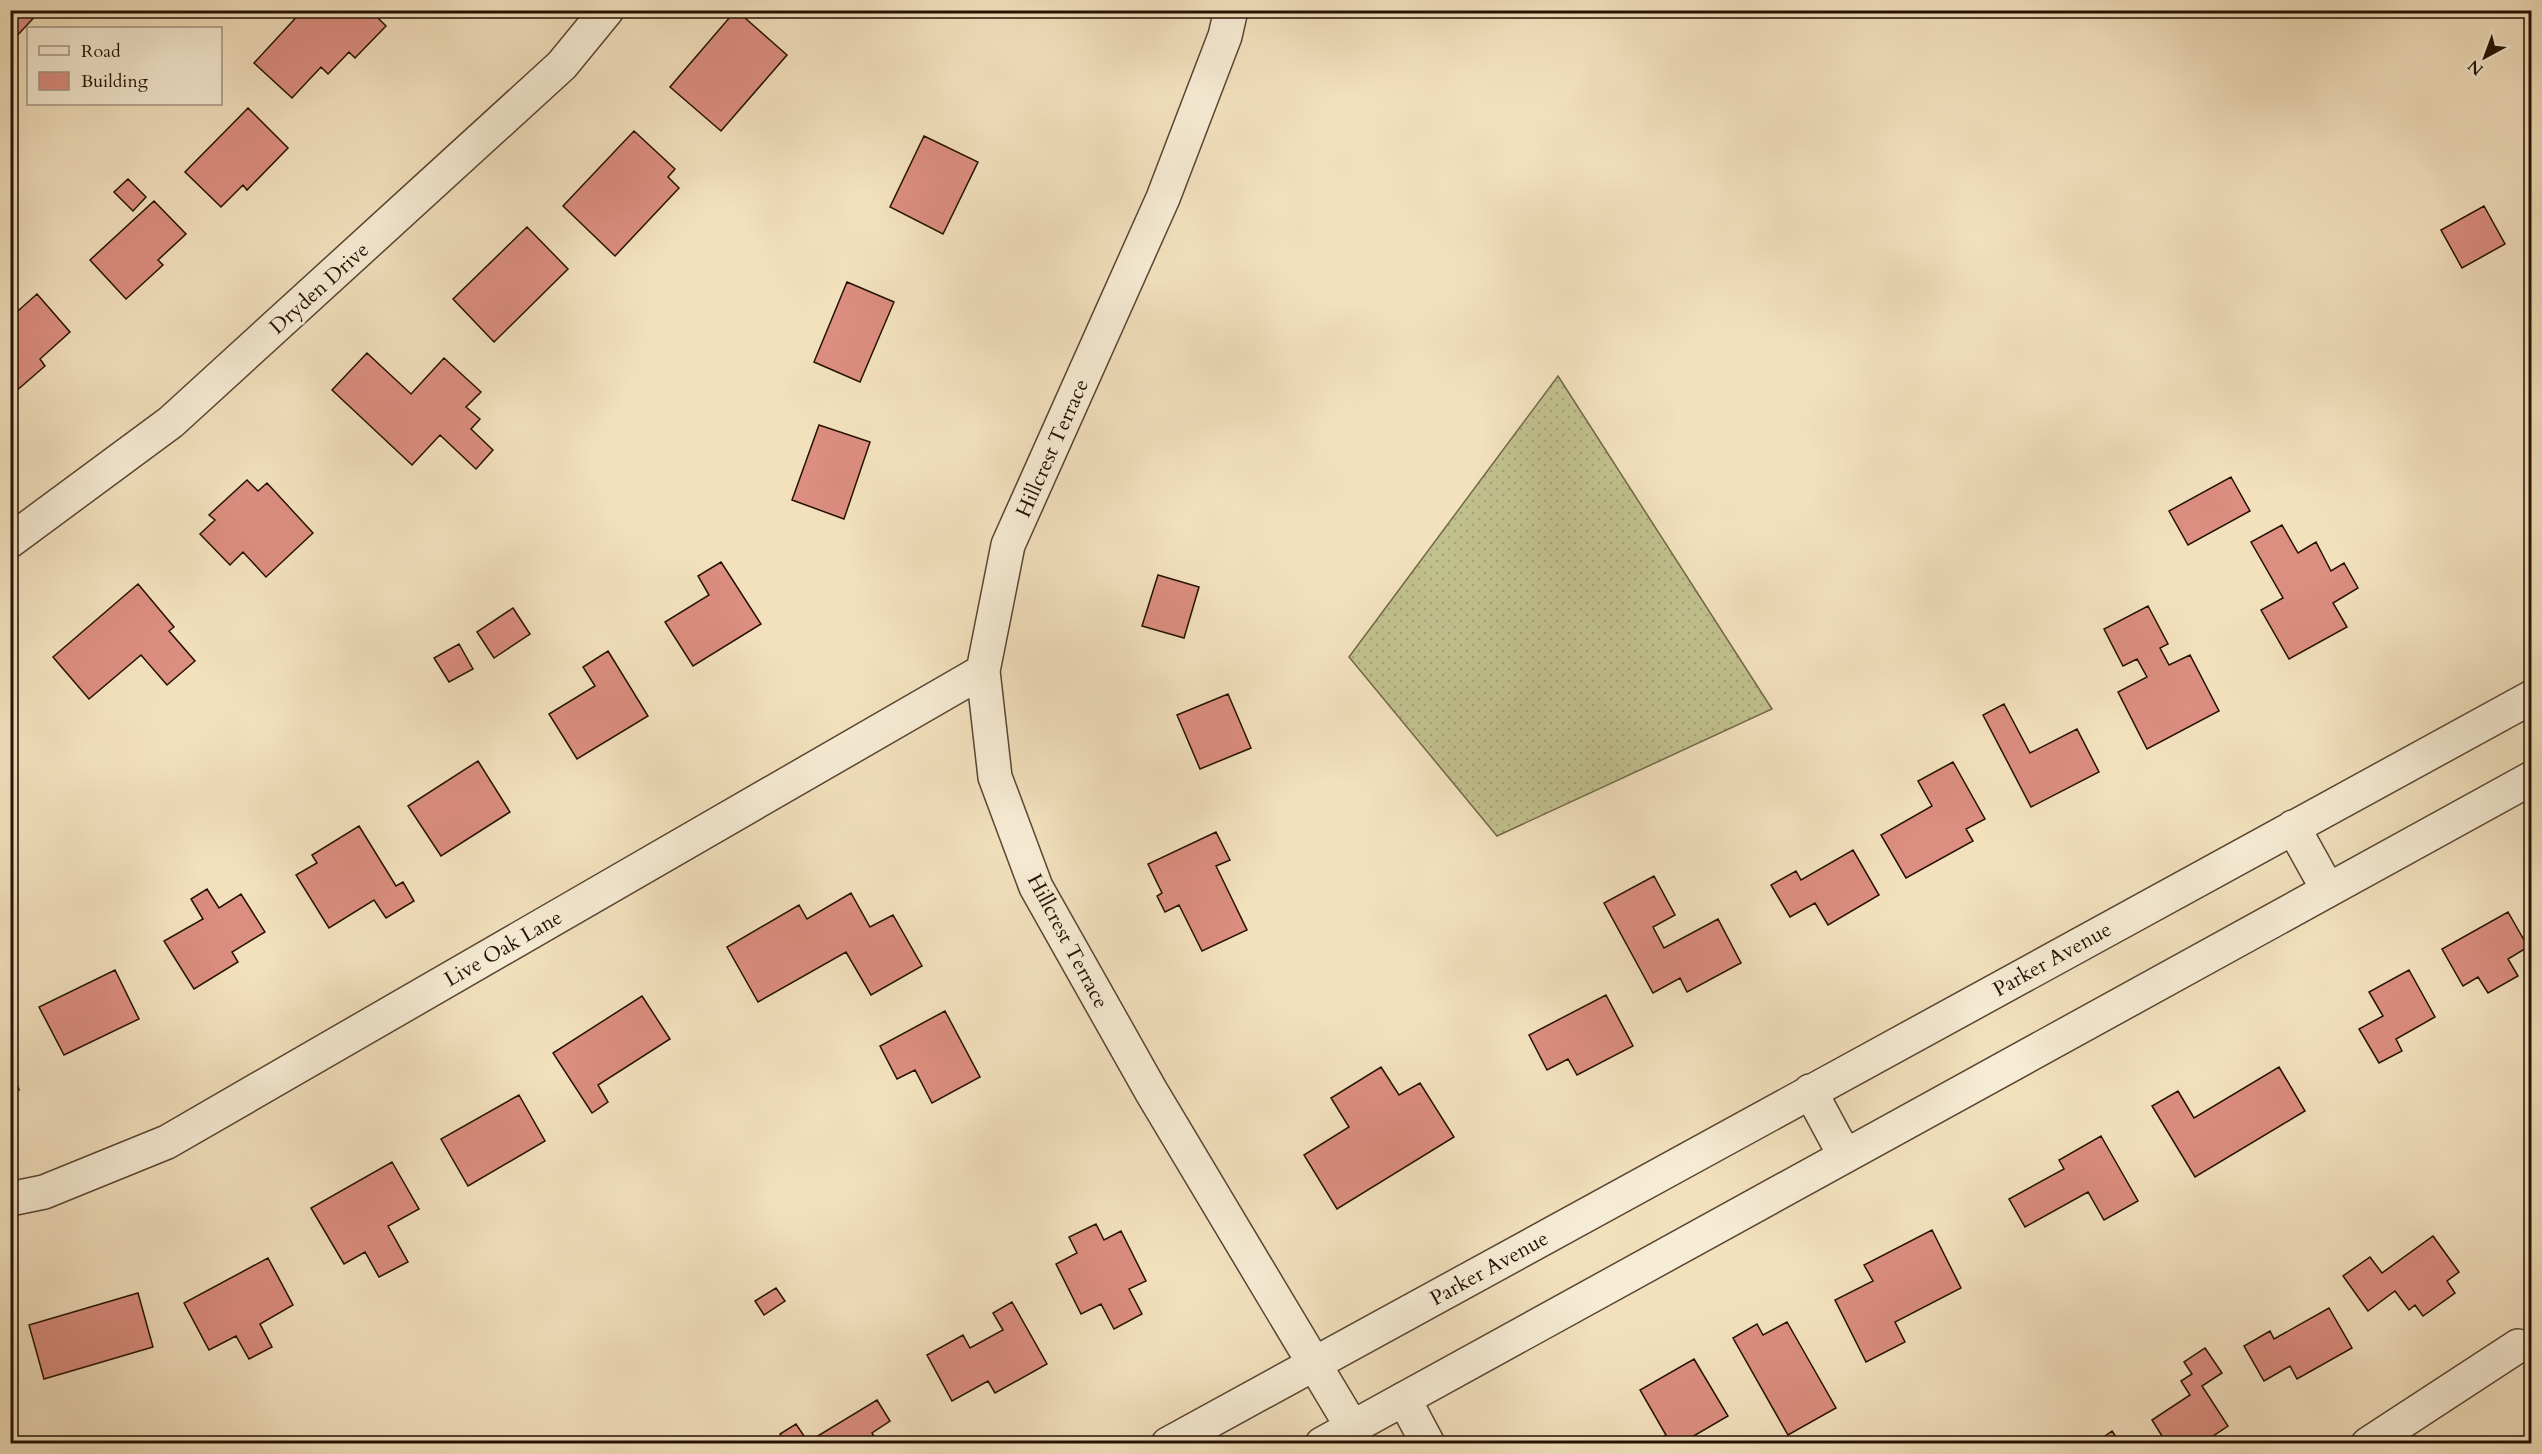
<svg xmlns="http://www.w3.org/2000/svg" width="2542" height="1454" viewBox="0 0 2542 1454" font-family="Cardo,serif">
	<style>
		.grass { fill: url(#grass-dots); stroke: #726948; stroke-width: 1.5 }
		.building { fill: #dc8e80; stroke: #241102; stroke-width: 1.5 }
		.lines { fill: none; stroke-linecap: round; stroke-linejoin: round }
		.minor-casing { stroke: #584531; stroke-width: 36 }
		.tertiary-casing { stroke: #584531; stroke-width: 36 }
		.minor { stroke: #f7ecd5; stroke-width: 33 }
		.tertiary { stroke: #f7ecd5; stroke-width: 33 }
		.labels { text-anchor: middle; stroke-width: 6; stroke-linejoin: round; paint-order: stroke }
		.street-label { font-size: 21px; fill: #241102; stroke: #f7ecd5 }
	</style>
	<defs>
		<pattern id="grass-dots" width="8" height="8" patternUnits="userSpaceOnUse" patternTransform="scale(1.5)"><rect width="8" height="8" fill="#c1c18e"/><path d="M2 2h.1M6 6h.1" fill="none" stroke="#a6a579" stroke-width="1.8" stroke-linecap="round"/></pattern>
	</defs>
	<rect width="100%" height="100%" fill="#f3e1be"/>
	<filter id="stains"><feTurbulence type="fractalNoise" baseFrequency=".00333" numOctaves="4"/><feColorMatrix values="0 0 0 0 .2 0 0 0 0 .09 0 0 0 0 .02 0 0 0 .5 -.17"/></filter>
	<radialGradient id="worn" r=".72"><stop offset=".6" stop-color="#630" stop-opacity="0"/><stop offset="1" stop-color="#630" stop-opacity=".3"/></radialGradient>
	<path class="grass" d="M1558,376L1772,709L1497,836L1349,657Z"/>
	<path class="building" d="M10,10H41L14,39L10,35Z
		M303,10H370L386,26L355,58L349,52L328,74L321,67L292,98L254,63Z
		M736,10L787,55L721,131L670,87Z
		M248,108L288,148L247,190L243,185L221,207L185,172Z
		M634,131L675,169L668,177L679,188L615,256L563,206Z
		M924,136L978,162L943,234L890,207Z
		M128,179L146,197L133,211L114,192Z
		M154,201L186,234L158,260L163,265L126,299L90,260Z
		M2484,206L2505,244L2462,268L2441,230Z
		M527,227L568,269L494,342L453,299Z
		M847,282L894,302L860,382L814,362Z
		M37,294L70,332L40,359L45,366L15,392L10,387V318Z
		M367,353L411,394L444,358L481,392L466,407L480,419L471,429L493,450L476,469L440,435L412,465L332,390Z
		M819,425L870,442L844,519L792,500Z
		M2231,477L2250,511L2188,545L2169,511Z
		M247,480L258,491L267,483L313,533L266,577L243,552L230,565L200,534L215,520L209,515Z
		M2282,525L2298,553L2316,542L2331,571L2344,563L2358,588L2333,603L2347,627L2289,659L2261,610L2283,598L2251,542Z
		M721,562L761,624L693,666L665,622L709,595L698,576Z
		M1158,575L1199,587L1184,638L1142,626Z
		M138,584L174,627L169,631L195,661L167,685L141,655L89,699L53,657Z
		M2148,606L2168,644L2160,648L2169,665L2190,655L2219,711L2147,749L2118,692L2147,677L2137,659L2123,666L2104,629Z
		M513,608L530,634L494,658L477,632Z
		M459,644L473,669L449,682L434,658Z
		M608,651L648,716L577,759L549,714L595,686L583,667Z
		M1228,694L1251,748L1200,769L1177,715Z
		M2004,704L2030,753L2077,729L2099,772L2031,807L1983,715Z
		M478,761L510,812L441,856L408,806Z
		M1953,762L1985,819L1966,829L1973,841L1906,878L1881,835L1932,806L1918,781Z
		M359,826L396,886L403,882L414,901L386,918L374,900L329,928L296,875L317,863L312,855Z
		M1216,832L1230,860L1216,866L1247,930L1202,951L1179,905L1165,912L1157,896L1162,893L1148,864Z
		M1853,850L1879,895L1828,925L1815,903L1790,917L1771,885L1796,871L1801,880Z
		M1654,876L1675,915L1653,927L1664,948L1718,919L1741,963L1687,992L1680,978L1653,993L1604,903Z
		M207,889L219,908L241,894L265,932L232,952L238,962L194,989L164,941L203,919L191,899Z
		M851,893L870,927L893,915L922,966L871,995L846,952L758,1002L727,947L799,905L807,919Z
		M2508,912L2528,947L2508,959L2518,976L2488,993L2478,977L2463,986L2442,949Z
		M115,970L139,1019L64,1055L39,1007Z
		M2409,970L2435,1017L2396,1039L2402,1051L2379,1063L2359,1029L2383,1016L2369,992Z
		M1606,995L1633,1046L1577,1075L1568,1059L1547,1070L1529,1035Z
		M642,996L670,1039L598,1085L608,1102L592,1113L553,1053Z
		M945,1011L980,1077L932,1103L915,1070L897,1079L880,1046Z
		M10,1063L19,1090L10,1092Z
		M1381,1067L1399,1095L1420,1083L1454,1137L1337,1209L1304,1155L1349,1127L1331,1098Z
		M2279,1067L2305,1111L2195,1177L2152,1106L2178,1091L2194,1118Z
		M519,1095L545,1141L468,1186L441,1139Z
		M2101,1136L2138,1201L2104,1220L2088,1192L2025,1227L2009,1199L2064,1169L2059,1160Z
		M392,1162L419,1209L388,1226L408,1262L379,1277L365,1252L344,1264L311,1208Z
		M1096,1224L1104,1240L1121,1231L1146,1281L1129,1289L1142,1314L1114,1329L1101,1304L1081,1314L1056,1264L1077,1253L1069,1237Z
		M1932,1230L1961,1288L1895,1322L1905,1342L1866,1362L1835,1300L1873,1281L1864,1265Z
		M2433,1236L2459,1272L2447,1281L2455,1293L2423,1316L2415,1305L2409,1310L2395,1291L2368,1311L2343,1276L2370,1257L2382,1273Z
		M268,1258L293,1305L260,1324L272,1347L249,1359L236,1336L209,1350L184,1303Z
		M776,1288L785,1301L764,1315L755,1301Z
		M138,1293L153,1347L44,1379L29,1325Z
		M1012,1302L1047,1364L995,1393L988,1381L952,1401L927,1355L963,1335L970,1348L1003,1330L993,1313Z
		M2329,1308L2352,1348L2297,1379L2290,1366L2264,1381L2244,1346L2270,1331L2274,1339Z
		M1787,1322L1836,1408L1788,1435L1733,1338L1757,1324L1763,1335Z
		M2205,1348L2222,1373L2202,1386L2228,1426L2201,1444H2167L2152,1420L2190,1395L2181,1381L2192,1374L2184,1362Z
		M1694,1359L1728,1416L1680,1444H1652L1666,1435L1640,1390Z
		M877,1400L890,1421L872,1433L879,1444H786L780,1434L796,1424L808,1442Z
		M2112,1431L2121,1444H2094Z"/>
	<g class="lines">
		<defs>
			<path id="minor" d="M1231,10L1225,36L1163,198L1008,545L983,671L995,777L1036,887L1151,1091L1352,1427
				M10,541L171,422L562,65L607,10
				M10,1199L44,1192L167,1142L983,671
				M1404,1399L1428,1444
				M2368,1444L2518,1346"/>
			<path id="tertiary" d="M2293,827L2328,890
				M1810,1091L1845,1156
				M1168,1444L2532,697
				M1322,1444L2532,778"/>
		</defs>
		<use href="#minor" class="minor-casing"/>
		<use href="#tertiary" class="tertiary-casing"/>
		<use href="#minor" class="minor"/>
		<use href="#tertiary" class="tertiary"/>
	</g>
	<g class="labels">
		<g class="street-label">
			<text transform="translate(319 288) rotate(-42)" y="7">Dryden Drive</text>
			<text transform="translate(1052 448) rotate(-66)" y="7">Hillcrest Terrace</text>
			<text transform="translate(1068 941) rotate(62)" y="7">Hillcrest Terrace</text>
			<text transform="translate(503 948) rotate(-30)" y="7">Live Oak Lane</text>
			<text transform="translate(2052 959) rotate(-29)" y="7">Parker Avenue</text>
			<text transform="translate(1489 1268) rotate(-29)" y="7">Parker Avenue</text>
		</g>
	</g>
	<rect width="2542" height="1454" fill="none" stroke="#f3e1be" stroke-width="36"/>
	<rect x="12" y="12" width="2518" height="1430" fill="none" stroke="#241102" stroke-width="3"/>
	<rect x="18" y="18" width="2506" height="1418" fill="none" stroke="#241102" stroke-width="1.5"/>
	<rect x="27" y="27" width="195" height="78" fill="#f7ecd5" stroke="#a39481" stroke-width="1.5"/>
	<rect x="39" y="46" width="30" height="9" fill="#f7ecd5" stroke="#a39481" stroke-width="1.5"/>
	<text x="81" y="57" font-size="18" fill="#241102">Road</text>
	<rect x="39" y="72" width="30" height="18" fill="#dc8e80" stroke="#a39481" stroke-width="1.5"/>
	<text x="81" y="87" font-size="18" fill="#241102">Building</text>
	<g transform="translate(2485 57) rotate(221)" stroke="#f7ecd5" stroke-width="4.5" paint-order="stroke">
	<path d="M0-4.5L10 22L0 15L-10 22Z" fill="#241102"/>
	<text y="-9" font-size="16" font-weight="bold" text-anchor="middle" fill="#241102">N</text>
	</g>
	<rect width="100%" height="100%" filter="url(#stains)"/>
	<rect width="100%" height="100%" fill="url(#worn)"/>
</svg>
